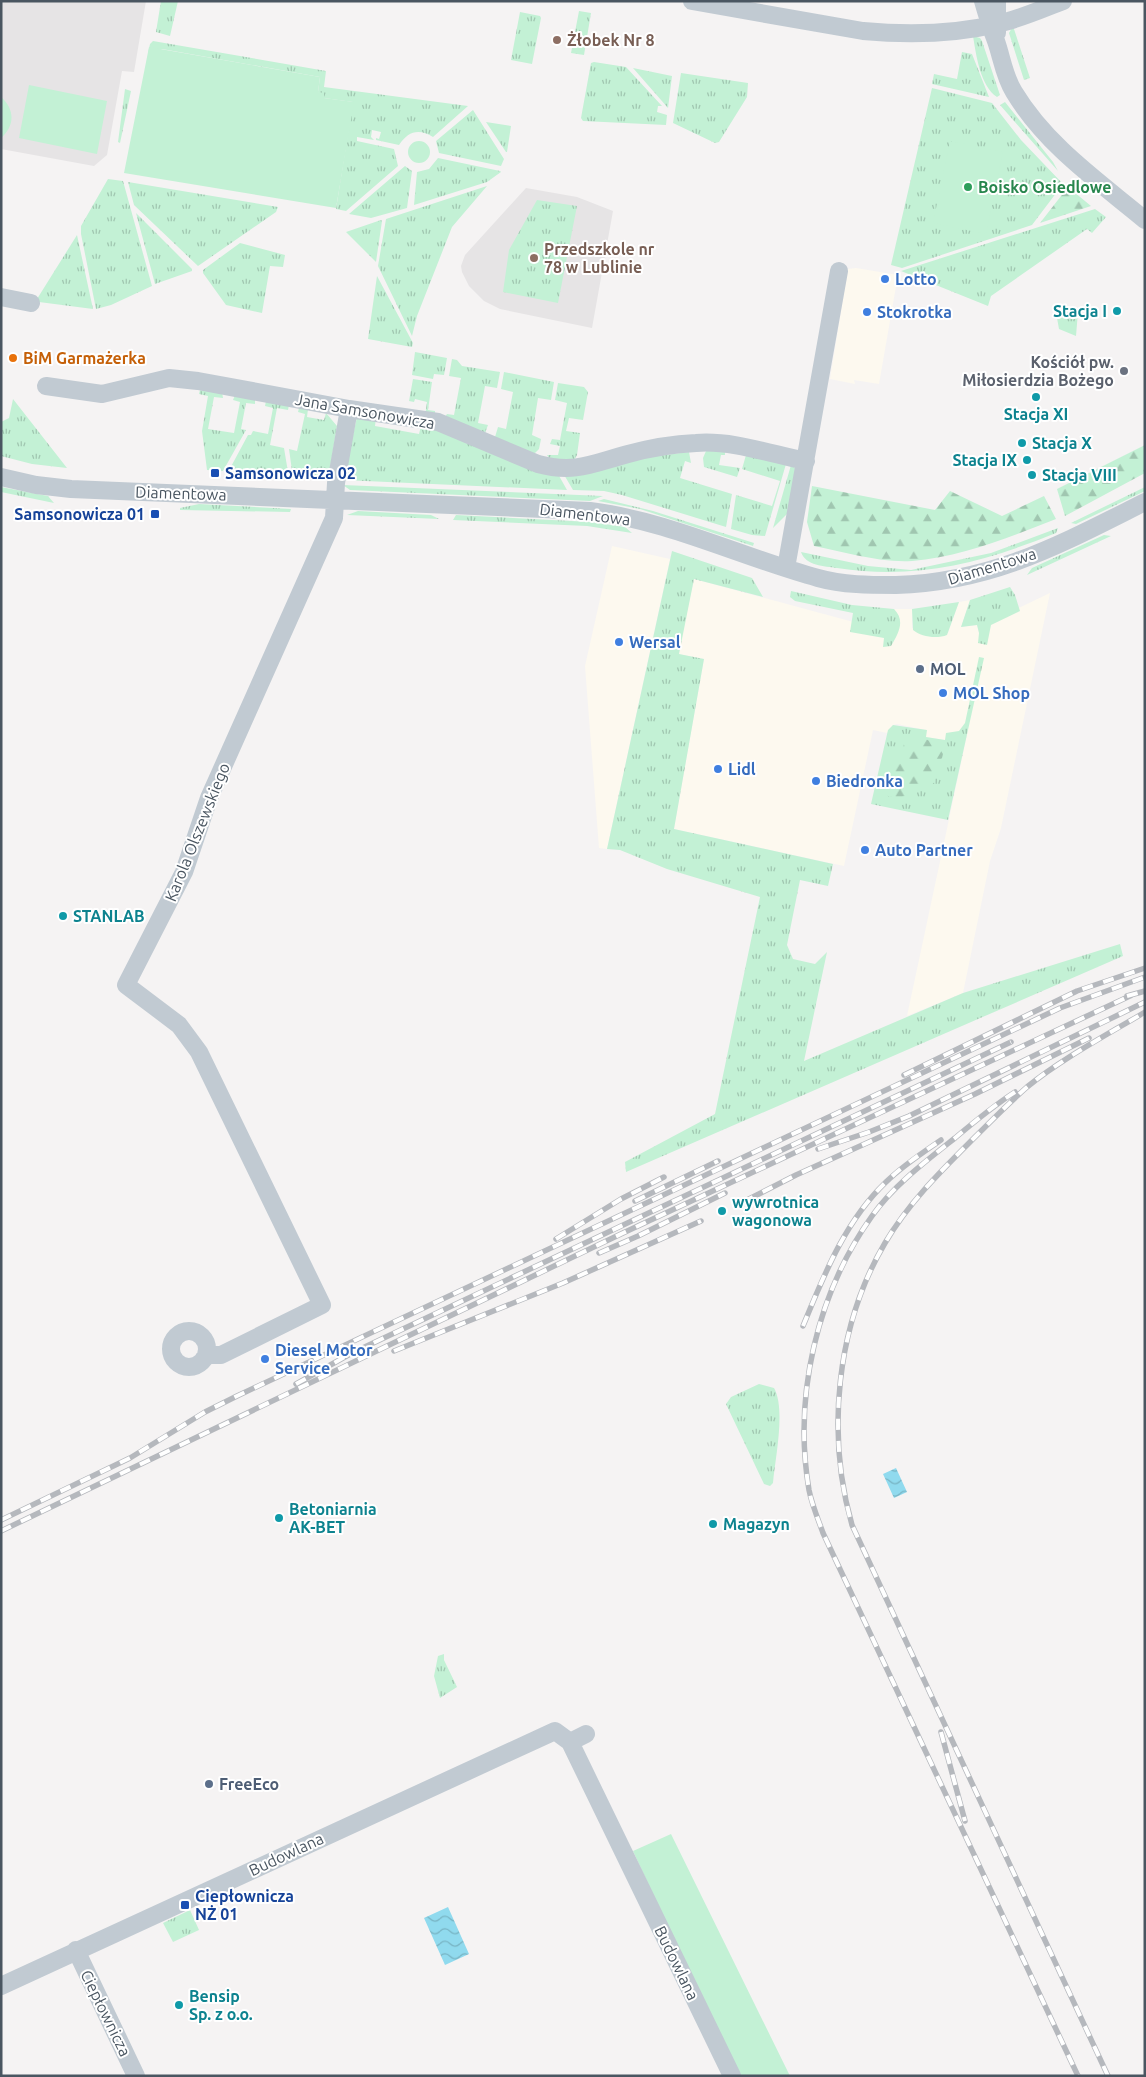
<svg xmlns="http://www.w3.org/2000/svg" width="1146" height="2077" viewBox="0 0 1146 2077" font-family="Ubuntu,sans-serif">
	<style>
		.commercial { fill: #fdf9ef }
		.education { fill: #e6e4e5 }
		.grass { fill: url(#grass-tufts) }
		.forest { fill: url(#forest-firs) }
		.garden { fill: #c3f1d5 }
		.water { fill: url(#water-waves) }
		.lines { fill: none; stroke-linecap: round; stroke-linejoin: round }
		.minor { stroke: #c1cad2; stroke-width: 18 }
		.rail-casing { stroke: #b5b8bd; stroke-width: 5.5 }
		.rail { stroke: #fff; stroke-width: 4; stroke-dasharray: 11; stroke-linecap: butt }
		.education-dot { fill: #8d6e63; stroke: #fff; stroke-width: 2 }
		.leisure-dot { fill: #2e9e5b; stroke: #fff; stroke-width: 2 }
		.shop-dot { fill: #3f7fe0; stroke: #fff; stroke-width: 2 }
		.culture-dot { fill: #0f9aa8; stroke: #fff; stroke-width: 2 }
		.food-dot { fill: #e8710a; stroke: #fff; stroke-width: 2 }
		.worship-dot { fill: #6b7280; stroke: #fff; stroke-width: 2 }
		.transit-dot { fill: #1a4fb4; stroke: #fff; stroke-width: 2 }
		.service-dot { fill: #5c6f8a; stroke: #fff; stroke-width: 2 }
		.labels { text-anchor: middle; stroke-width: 4; stroke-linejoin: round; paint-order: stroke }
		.education-label { font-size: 16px; font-weight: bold; fill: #785e54; stroke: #fff; text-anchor: start }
		.leisure-label { font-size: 16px; font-weight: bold; fill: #27864d; stroke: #fff; text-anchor: start }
		.shop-label { font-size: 16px; font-weight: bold; fill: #366cbe; stroke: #fff; text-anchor: start }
		.culture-label { font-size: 16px; font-weight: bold; fill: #0d838f; stroke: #fff; text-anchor: start }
		.food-label { font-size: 16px; font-weight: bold; fill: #c56008; stroke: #fff; text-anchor: start }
		.worship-label { font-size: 16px; font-weight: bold; fill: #5b616d; stroke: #fff; text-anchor: end }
		.street-label { font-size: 16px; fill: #4a5661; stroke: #fff }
		.transit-label { font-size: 16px; font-weight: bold; fill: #164399; stroke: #fff; text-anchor: start }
		.service-label { font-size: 16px; font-weight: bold; fill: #4e5e75; stroke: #fff; text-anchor: start }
	</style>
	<defs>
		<pattern id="grass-tufts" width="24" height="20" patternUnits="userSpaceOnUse" patternTransform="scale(1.25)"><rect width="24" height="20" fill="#c3f1d5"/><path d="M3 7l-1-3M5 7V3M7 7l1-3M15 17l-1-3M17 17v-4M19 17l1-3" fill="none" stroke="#a0c6b0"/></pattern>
		<pattern id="forest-firs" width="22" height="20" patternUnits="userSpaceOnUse" patternTransform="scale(1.25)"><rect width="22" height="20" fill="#c3f1d5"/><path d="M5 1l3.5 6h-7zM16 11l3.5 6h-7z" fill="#a0c6b0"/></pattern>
		<pattern id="water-waves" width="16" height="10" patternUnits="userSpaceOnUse" patternTransform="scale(1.25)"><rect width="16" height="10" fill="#90daee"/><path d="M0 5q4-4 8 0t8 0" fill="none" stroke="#78b4c4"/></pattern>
	</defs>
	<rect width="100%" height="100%" fill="#f5f3f3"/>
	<path class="commercial" d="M856,268L898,275L879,384L854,380L855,384L830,379L848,269Z
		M612,546L670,559L607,849L599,848L585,666Z
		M694,579L894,633L893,643L900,623L894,609H912V628L948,633L959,602L970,600L961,627L977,625L979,633L989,622L1050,593L1001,828L990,861L963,993L907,1016L967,735L945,740L925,737L926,730L897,724L893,725L887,733L873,730L844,866L674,829L704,659L678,654Z"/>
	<path class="education" d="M1,1H146L134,72L122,71L107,155L94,166L1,149Z
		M526,188L577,197L613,211L592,328L500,309L484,301L469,286L462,272L461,266L465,255Z"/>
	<path class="grass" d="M161,1H178L170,36L156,32Z
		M579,11L591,13L584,55L571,53Z
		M520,12L540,16L541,18L532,64L511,60Z
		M1013,26L1030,78L1024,80L1009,33Z
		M973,36L980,38L982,41L1000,95L997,97C980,86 976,54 973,36Z
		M153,41L326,71L324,87L468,106L433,137C419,128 408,131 399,145L376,140V138L379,139L381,132L372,130L371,137L374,140L357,137V141L394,149L398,166L346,211L336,209L353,102L324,98L318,92L320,77L162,49L148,53L150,44Z
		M962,52L972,54L989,97L932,84L934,74L957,79Z
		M594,62L626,67L662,106H658L657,112L667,115L666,125L583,121L581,118L591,63Z
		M633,68L672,76L668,108Z
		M681,73L748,83L747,97L719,142L715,143L673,123Z
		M932,88L992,103L1021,140L1063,184L1032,225L902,268L891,265Z
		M125,89L131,91L120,143L118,142Z
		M1005,102L1053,162L1058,171L1000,105Z
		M473,110L504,159L501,166L439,153L436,141Z
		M486,122L511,126L507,152H506Z
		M438,158L500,171L501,172L487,182L414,205L417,172L429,169Z
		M405,166L412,171L407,208L371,218L349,214Z
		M108,179L123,181L152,286L111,305L96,309L81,234V226Z
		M128,182L278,207L276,212L198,266L134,205Z
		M487,186L452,227L417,316L412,336L378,266L386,219Z
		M537,200L577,206L558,303L503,292L509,250Z
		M1095,209L1106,217L1092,233L1087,229L991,296L988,306L901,271Z
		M136,213L192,269V271L155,284Z
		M381,220L382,221L376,262L346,232Z
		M77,235L93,309L39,302L37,299Z
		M240,243L285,255L283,267L270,266L262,313L226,305L203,273V270Z
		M377,276L413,343L412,347L368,339Z
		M1055,307L1078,312L1076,336L1059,329Z
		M415,352L447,358L444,375L434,374L433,379L412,375Z
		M452,359L457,360L462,366L500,372L497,388L485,386L478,423L488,425L485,433L445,417L447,414L454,415L461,378L449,376Z
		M504,372L554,382L551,400L538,398L532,435L541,439L539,449L534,454L495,437L498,427L506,429L513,392L501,389Z
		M413,379L432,382L428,410L435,411V414L425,416L427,402L415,399L414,402L409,401Z
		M558,383L584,387L588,392L583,420L569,418L566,431L580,433L577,455L573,462L549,458L547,455H558L560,446L550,444L552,439L560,440L567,403L555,400Z
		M200,390L222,392L223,398L214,397L208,429L234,433L240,402L233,400L235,395L255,398V404L246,403L241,429L246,430L223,471L207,470L202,431L208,396L199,394Z
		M13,399L67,468L32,464L1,456V422L9,418Z
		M266,401L289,405L288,410L277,408L270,445L284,448L289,478L227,474L248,435H251L253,431L268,434L273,408L265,406Z
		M299,408L308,409L307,417L324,420L326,413L337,426L328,480L293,478L289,449L297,451L305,414L298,412Z
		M357,417L376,418L375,426L419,434L421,426L442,429L558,474L567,490L343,480Z
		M706,451H725V455H721L719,465L740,468L737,477L704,467L703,458Z
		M689,452L691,463L685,461L680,478L732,494L726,527L622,495L604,491L573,490L563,473L647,457Z
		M746,455L786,464L765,536L752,535L731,529L736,495L772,506L780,481L742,469Z
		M791,465L795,468L792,509L773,528Z
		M343,485L603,496L590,501L350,490Z
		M1,487L48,496L54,503L1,492Z
		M1145,487V491L1076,524L1071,523Z
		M604,499L653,511L754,543L753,546L640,509L598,501Z
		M199,504L291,509L290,512L180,510V508Z
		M358,511L431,515L439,519L347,515Z
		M456,515L591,522L625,527L632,533L587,526L453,520Z
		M1058,528L1056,533C982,563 917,580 837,568C824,566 806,566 801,552L868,566L911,570L991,553Z
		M1104,535L1111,536L1027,575L1032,568Z
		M672,551L752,578L763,597L694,579L679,654L704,659L674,829L833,864L828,886L800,880L787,945L793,959L815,964L827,952L804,1061L963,993L1120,944L1123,956L626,1172L625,1162L715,1114L760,897L667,869L620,850L607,849Z
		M1010,587L1015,595L1020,611L991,625L987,645L978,643L979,633L977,625L961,627L970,600Z
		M791,591L852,605L894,609C906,621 898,634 891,646L883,647L884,638L850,632L853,613L795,601L790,597Z
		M959,602L947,635C937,639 921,637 913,630L912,609Z
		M979,657L984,658L948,820L871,804L888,730L893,725L927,730L926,737L945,740L946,733L959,731L965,723Z
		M759,1384L774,1388C786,1409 775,1459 773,1483L770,1486L764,1484L726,1404L731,1397Z
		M444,1654V1660L457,1687L440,1698L434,1676L438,1656Z
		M190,1910L199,1930L173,1942L163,1923Z"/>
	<path class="forest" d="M1068,187L1091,206L1040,223Z
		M1145,445V473L1065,516L1057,489Z
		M812,486L935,510L950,491L1002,516L1044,496L1056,519C1010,537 962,557 912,561C880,563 845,552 814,546L807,522Z
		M922,738L945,746L942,758L936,765L935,782C921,792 893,806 879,790L883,779C880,772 880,768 885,763L899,761L904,744L911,745Z"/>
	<path class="garden" d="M149,47L320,77L318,92L324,93V98L354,102L336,208L124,173Z
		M29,85L107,101L97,154L19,138Z
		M1,97C15,109 15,126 1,138Z
		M950,141L1003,152L986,234L933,223Z
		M408 152a11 11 0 1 1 22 0a11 11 0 1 1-22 0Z
		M671,1834L790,2076H737L633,1851Z"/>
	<path class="water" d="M896,1468L907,1492L894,1498L883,1474Z
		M448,1907L469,1954L445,1965L424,1918Z"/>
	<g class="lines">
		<path class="minor" d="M692,1L863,31C906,35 955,34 997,24C1020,19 1042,9 1063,1
			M983,1C987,15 991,28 996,41C1002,58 1004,76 1014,92C1046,145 1098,181 1145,220
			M997,33V1
			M1,297L31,303
			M46,386L102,394L169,378L198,381L349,409L438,422L538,464C575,474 594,463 628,454C650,448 673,444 696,443C732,440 771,454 806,461
			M1,477L36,485L71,489L590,511C669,521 741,557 818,578C843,585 870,585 896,585C993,582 1061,544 1145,502
			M786,568L839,271
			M171 1349a18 18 0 1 1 36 0a18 18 0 1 1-36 0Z
			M206,1355H221L322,1305L199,1052L179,1025L126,985L184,872L209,798L334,518L336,483L349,409
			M570,1742L586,1734
			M76,1950L136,2076
			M1,1986L555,1731L570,1742L732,2076"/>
		<defs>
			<path id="rail" d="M1127,996L1145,991
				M904,1075L1077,991L1145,968
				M1015,1092C993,1106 974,1122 955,1138C926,1161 893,1186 872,1216C817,1293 793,1396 809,1490C812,1505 818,1519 823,1533L1078,2076
				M818,1149L869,1132L909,1116L1145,1002
				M635,1201L718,1161
				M743,1202L796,1175L975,1094L1089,1038
				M556,1239L621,1199L664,1177
				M599,1253L638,1236L725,1193
				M803,1326C824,1275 845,1221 886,1182C902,1166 922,1153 941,1140
				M394,1351L563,1283L701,1221
				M296,1384L352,1353L1011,1042
				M1,1520L130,1458L205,1412L237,1396L1060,1008L1145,977
				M1,1531L623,1233L1132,995
				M941,1732L965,1821
				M1108,2076L852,1525C826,1434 836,1326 885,1243C909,1202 942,1170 975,1137C992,1120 1009,1103 1027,1087C1063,1058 1105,1036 1145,1012"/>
		</defs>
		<use href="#rail" class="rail-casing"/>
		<use href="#rail" class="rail"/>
	</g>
	<g class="education-dot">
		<circle cx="557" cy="40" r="5"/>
		<circle cx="534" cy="258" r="5"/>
	</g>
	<circle class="leisure-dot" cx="968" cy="187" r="5"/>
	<g class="shop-dot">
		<circle cx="885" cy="279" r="5"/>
		<circle cx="867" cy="312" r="5"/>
		<circle cx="619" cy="642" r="5"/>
		<circle cx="943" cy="693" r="5"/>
		<circle cx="718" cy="769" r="5"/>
		<circle cx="816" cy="781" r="5"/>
		<circle cx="865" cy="850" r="5"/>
		<circle cx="265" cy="1359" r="5"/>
	</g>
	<g class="culture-dot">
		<circle cx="1117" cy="311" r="5"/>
		<circle cx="1036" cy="397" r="5"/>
		<circle cx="1022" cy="443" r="5"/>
		<circle cx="1027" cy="460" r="5"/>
		<circle cx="1032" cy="475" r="5"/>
		<circle cx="63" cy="916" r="5"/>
		<circle cx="722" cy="1211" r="5"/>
		<circle cx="279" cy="1518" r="5"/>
		<circle cx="713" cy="1524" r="5"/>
		<circle cx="179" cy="2005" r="5"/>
	</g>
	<circle class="food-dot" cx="13" cy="358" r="5"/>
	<circle class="worship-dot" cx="1124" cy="371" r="5"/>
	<g class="transit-dot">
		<rect x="210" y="468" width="10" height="10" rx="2.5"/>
		<rect x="150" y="509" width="10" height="10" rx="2.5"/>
		<rect x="180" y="1900" width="10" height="10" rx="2.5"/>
	</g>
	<g class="service-dot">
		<circle cx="920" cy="669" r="5"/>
		<circle cx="209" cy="1784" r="5"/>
	</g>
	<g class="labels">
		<g class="education-label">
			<text x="567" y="46">Żłobek Nr 8</text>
			<text x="544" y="255">Przedszkole nr<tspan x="544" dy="18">78 w Lublinie</tspan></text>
		</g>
		<g class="leisure-label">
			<text x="978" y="193">Boisko Osiedlowe</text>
		</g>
		<g class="shop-label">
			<text x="895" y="285">Lotto</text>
			<text x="877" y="318">Stokrotka</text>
			<text x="629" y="648">Wersal</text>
			<text x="953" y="699">MOL Shop</text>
			<text x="728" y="775">Lidl</text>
			<text x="826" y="787">Biedronka</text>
			<text x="875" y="856">Auto Partner</text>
			<text x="275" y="1356">Diesel Motor<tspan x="275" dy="18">Service</tspan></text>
		</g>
		<g class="culture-label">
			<text x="1107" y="317" text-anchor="end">Stacja I</text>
			<text x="1036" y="420" text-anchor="middle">Stacja XI</text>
			<text x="1032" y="449">Stacja X</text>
			<text x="1017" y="466" text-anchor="end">Stacja IX</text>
			<text x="1042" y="481">Stacja VIII</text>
			<text x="73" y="922">STANLAB</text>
			<text x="732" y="1208">wywrotnica<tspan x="732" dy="18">wagonowa</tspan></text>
			<text x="289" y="1515">Betoniarnia<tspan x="289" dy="18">AK-BET</tspan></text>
			<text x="723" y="1530">Magazyn</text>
			<text x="189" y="2002">Bensip<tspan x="189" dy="18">Sp. z o.o.</tspan></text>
		</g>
		<g class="food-label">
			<text x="23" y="364">BiM Garmażerka</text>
		</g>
		<g class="worship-label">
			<text x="1114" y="368">Kościół pw.<tspan x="1114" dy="18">Miłosierdzia Bożego</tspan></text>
		</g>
		<g class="street-label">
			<text transform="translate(365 411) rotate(10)" y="6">Jana Samsonowicza</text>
			<text transform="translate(181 493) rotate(2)" y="6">Diamentowa</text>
			<text transform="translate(585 514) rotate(7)" y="6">Diamentowa</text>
			<text transform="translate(992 566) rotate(-17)" y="6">Diamentowa</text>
			<text transform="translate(197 832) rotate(-68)" y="6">Karola Olszewskiego</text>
			<text transform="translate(286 1854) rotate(-25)" y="6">Budowlana</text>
			<text transform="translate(677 1963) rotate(64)" y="6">Budowlana</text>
			<text transform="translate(106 2013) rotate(64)" y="6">Ciepłownicza</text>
		</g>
		<g class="transit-label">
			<text x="225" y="479">Samsonowicza 02</text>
			<text x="145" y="520" text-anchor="end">Samsonowicza 01</text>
			<text x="195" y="1902">Ciepłownicza<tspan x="195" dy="18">NŻ 01</tspan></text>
		</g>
		<g class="service-label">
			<text x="930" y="675">MOL</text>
			<text x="219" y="1790">FreeEco</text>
		</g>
	</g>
	<rect width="1146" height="2077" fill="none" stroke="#4a5661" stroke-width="5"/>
</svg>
